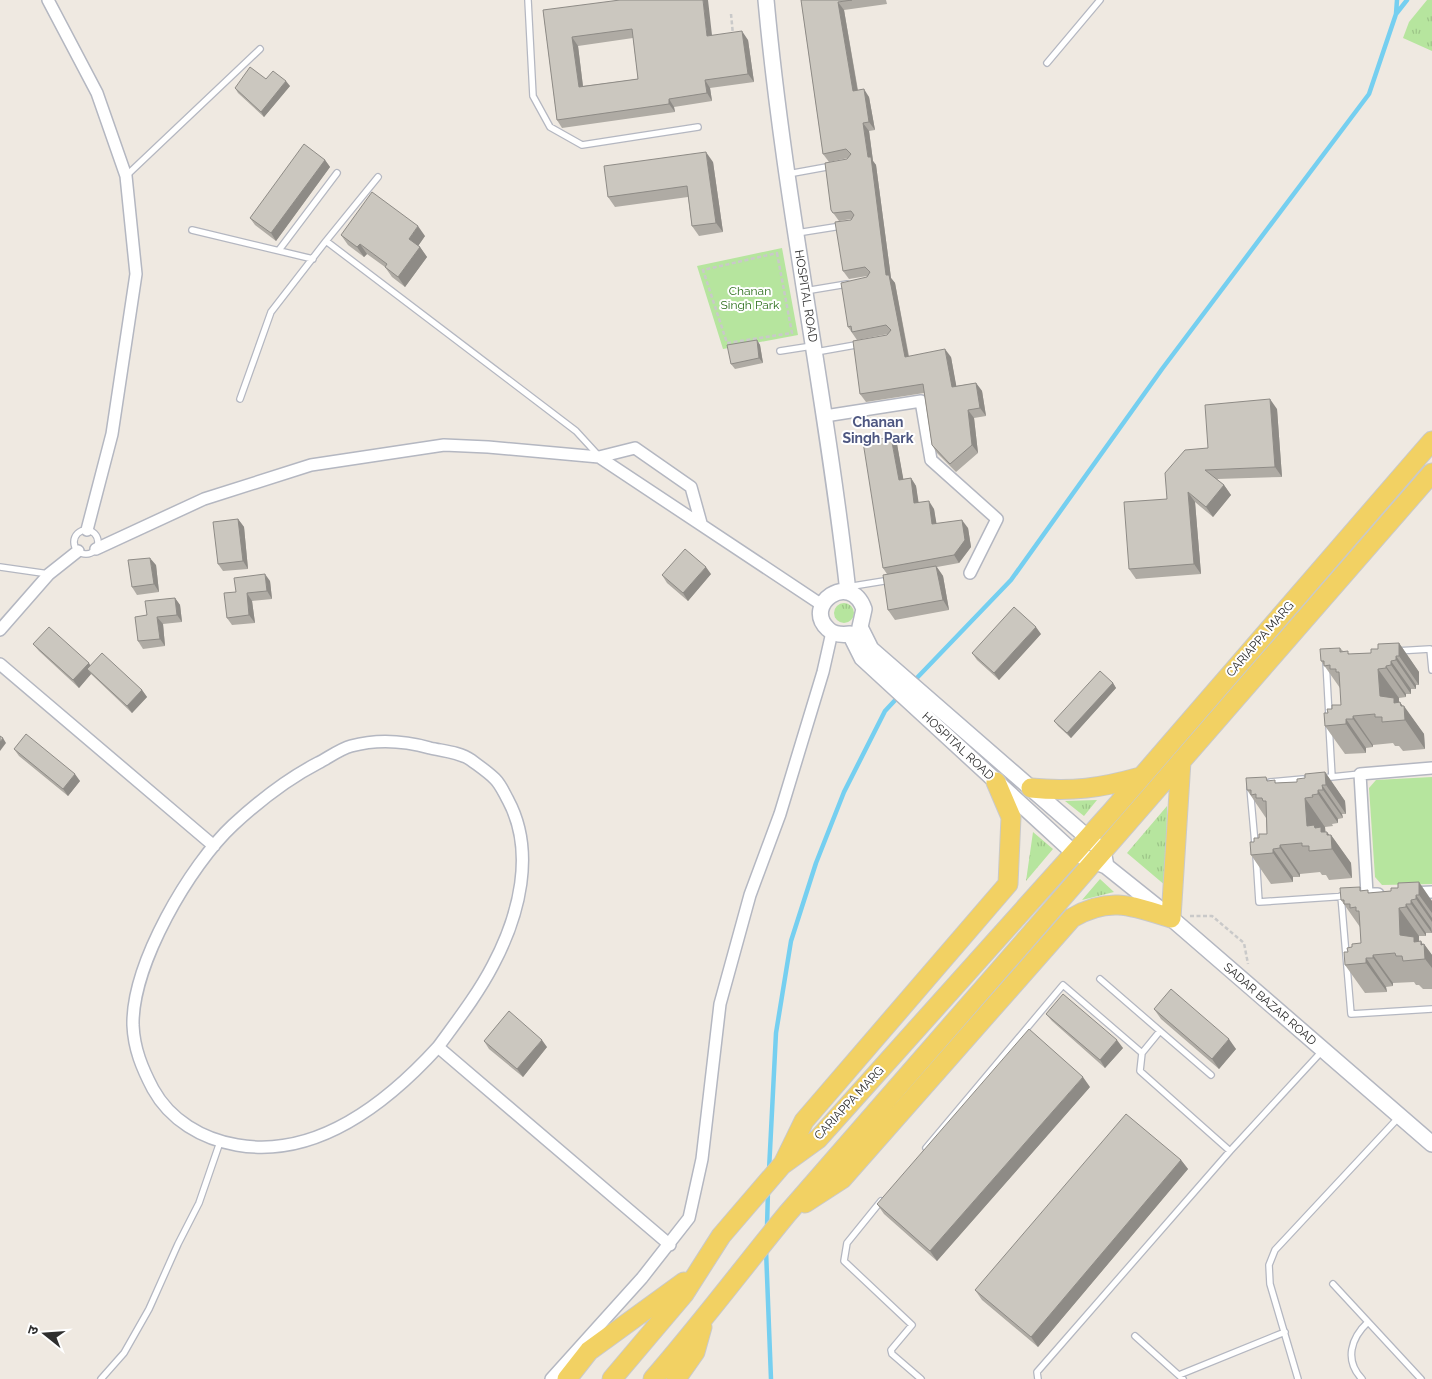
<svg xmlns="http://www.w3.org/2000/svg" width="1432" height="1379" viewBox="0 0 1432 1379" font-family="Raleway,'Noto Sans Devanagari',sans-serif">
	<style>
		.grass { fill: url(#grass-tufts) }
		.park { fill: #b6e59e }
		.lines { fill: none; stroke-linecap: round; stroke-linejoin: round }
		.stream { stroke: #75cff0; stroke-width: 4.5 }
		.service-casing { stroke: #b4b7c1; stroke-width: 8 }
		.minor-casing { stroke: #b4b7c1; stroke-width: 14 }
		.tertiary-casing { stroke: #b4b7c1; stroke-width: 18 }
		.primary-casing { stroke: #c9c9c9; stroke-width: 21 }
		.path { stroke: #c9c9c9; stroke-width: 2.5; stroke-dasharray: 4 2.5; stroke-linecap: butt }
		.service { stroke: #fff; stroke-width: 5.5 }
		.minor { stroke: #fff; stroke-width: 11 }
		.tertiary { stroke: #fff; stroke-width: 15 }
		.primary { stroke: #f2d163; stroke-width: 19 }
		.wall { fill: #afaba4; fill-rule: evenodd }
		.shaded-wall { fill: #8e8b86 }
		.building { fill: #cbc7bf; stroke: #8e8b86; fill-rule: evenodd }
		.labels { text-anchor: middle; stroke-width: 4; stroke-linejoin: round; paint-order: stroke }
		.park-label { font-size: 12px; fill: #2c6e1b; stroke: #fff }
		.street-label { font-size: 12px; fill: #2e2e2e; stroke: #fff }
		.neighbourhood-label { font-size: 14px; font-weight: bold; fill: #4d5680; stroke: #fff }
	</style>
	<defs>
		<pattern id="grass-tufts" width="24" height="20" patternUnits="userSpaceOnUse" patternTransform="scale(1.25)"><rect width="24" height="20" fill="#b6e59e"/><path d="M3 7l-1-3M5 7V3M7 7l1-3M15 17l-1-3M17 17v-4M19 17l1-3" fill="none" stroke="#9dc588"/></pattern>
	</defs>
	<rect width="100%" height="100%" fill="#efe9e1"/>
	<path class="grass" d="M1427,0H1432V51L1403,38L1409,22Z
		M834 613a10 10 0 1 1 20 0a10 10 0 1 1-20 0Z
		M1097,800L1084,816L1065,801Z
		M1167,806L1166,886L1127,853Z
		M1033,832L1053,849L1026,881Z
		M1100,879L1114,892L1082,900Z"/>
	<path class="park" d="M782,248L798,335L723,349L697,266Z
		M1432,777V884L1382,885L1375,877L1369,788L1376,780Z"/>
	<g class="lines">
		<path class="stream" d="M1396,14L1407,0
			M913,682L1011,580L1162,369L1369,94L1396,14L1397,0
			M769,1170L776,1033L791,941L816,863L844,792L885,711L899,696
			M767,1227L768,1190
			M766,1250L771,1379"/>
		<defs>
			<path id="service" d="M528,0L533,96L550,127L582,145L698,127
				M1047,63L1100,0
				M788,174L832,166
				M126,176L260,49
				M192,230L313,259
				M797,233L841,226
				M326,241L378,177
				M279,250L337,173
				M805,291L847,284
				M780,351L812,346
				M816,352L861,344
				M240,399L271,312L326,241L576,431L598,455
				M74 542a12 12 0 1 1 24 0a12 12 0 1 1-24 0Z
				M0,567L49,574
				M847,587L890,580
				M1396,651L1430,649L1432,670
				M1326,662L1329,716
				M1329,725L1332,777
				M1322,778L1360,774
				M1270,782L1303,779
				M1250,788L1255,844
				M1256,855L1259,902L1348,896
				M1341,896L1351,1014L1432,1009
				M1100,979L1160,1031
				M1142,1053L1160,1031L1211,1075
				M926,1148L1063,985L1142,1053L1140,1071L1230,1151
				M881,1201L847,1243L844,1261L912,1325L891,1350L892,1354L921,1379
				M1333,1284L1421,1379
				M1135,1336L1183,1379
				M1179,1375L1285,1332
				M101,1379L124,1353L149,1309L178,1244L199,1203L220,1142
				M1038,1379L1037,1372L1230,1151L1323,1050
				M1298,1379L1270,1284L1269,1265L1275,1250L1400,1116
				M1362,1379C1344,1360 1351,1338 1368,1322"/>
			<path id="minor" d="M48,0L97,93L126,176L136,274L112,434L87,530
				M825,416L921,401L931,460L997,519L970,573
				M599,457L635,448L691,487L701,523
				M96,549L204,499L311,465L444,445L488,447L599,457L822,605
				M0,630L49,574L78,551
				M0,664L214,846
				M1411,893L1432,892
				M1378,894H1367L1360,774L1432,768
				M438,1047C387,1103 317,1159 237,1145C202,1139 170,1120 153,1089C142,1068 134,1049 133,1025C132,964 190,865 233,825C259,801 287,779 318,763C328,758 340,749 351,746C377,739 405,741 430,748C443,751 460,752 471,760C479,766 488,772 495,779C501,785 504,793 508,800C536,852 519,916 493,965C478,994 457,1021 438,1047L670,1245
				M551,1379L642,1278L689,1218L702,1159L720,1004L750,895L780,814L823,672L832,632"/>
			<path id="tertiary" d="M766,0C784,198 826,394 848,592
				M1106,866L1103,851L871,649L860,627L864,609C850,570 802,605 828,629C834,635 842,635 850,634L862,658L1074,853L1106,866L1171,918L1432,1144"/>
			<path id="primary" d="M1031,788C1072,792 1101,788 1140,777
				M784,1162L804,1121L1008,884L1011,817L996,782
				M805,1203L842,1179L1072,918C1109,896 1133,906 1171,918L1181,761
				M567,1379L589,1351L684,1282
				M612,1379L684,1294L721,1236L782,1165L818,1139L1112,811L1432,441
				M653,1379C700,1325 742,1269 787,1214L1432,473
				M676,1379L695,1352L702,1327"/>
		</defs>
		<use href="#service" class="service-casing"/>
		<use href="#minor" class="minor-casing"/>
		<use href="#tertiary" class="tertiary-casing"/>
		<use href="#primary" class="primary-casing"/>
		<path class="path" d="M731,14L733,35
			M777,253L792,333L727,343L703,270Z
			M1190,916H1212L1244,943L1248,964"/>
		<use href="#service" class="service"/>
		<use href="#minor" class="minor"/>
		<use href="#tertiary" class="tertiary"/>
		<use href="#primary" class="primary"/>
	</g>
	<path class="wall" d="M801,0H886L887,4L844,10L858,90L869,97L875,130L869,131L873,161L876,165L891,278L895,283L909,356L951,357L956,386L976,383L982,391L986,416L974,418L978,453L956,472L937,453L932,445L924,393L866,402L860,394L888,334L857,340L848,327L867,276L849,279L843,271L851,219L839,221L831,210L848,158L829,162L823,154Z
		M543,10L712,35L748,40L754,82L710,88L712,101L674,107L675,112L562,128L557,120ZM633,38L638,79L583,86L578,46Z
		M266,79L290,86L264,117L238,93L235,88Z
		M325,160L330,167L276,241L255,225L250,218Z
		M713,162L723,232L699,236L692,226L688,197L615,207L608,197Z
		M341,235L425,236L418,246L420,247L427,257L405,287L392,277L385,267L367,254L364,257L348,245Z
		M757,340L760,345L763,363L735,369L731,364Z
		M1277,409L1282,477L1217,479L1224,485L1231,495L1213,517L1195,502L1201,574L1136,579L1129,569L1167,499L1208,448Z
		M897,444L903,479L911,478L916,486L918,502L934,509L936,524L968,528L971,547L959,563L937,567L943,576L949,610L895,620L888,610L887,574L883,568Z
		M238,519L244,527L248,569L223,571L218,564Z
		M156,565L159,592L137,595L132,587Z
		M711,574L688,601L667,583L662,575Z
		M270,581L272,599L252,601L255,623L232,625L227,618L236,592Z
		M175,598L180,605L182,622L163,624L165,646L143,649L138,641L147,615Z
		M1041,634L999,680L977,660L972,653Z
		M1399,643L1419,672V685H1416V689H1411V694H1406V697L1399,698V702L1403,706L1424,734L1425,749L1403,751L1399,746H1395L1393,743L1373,745V747L1366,748V753L1345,754L1325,726L1328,713L1332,709L1341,705L1340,688L1321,661L1340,648L1343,651L1350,654L1371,653L1378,649Z
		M33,644L90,666L142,690L147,697L132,713L91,674L79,688L39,651Z
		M1113,683L1116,688L1071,738L1058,726L1054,721Z
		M14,749L80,781L68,796L19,756Z
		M1325,772L1345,801L1346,814H1342L1343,818L1338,819V823L1332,824L1333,826L1325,827V832L1329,835H1331L1351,863L1352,878L1329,880L1326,875H1322L1320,872L1300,874V877H1293V882L1271,884L1251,855L1254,842L1259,838L1267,834L1266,818L1247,790L1269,781L1277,783L1297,782L1305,778Z
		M1398,883L1432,901V933H1426V936H1419V941L1423,944H1424L1432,955V989H1423L1419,985H1416L1414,982L1393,983V986L1386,987L1387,992L1365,993L1345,965L1348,952L1352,947L1361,943L1360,927L1341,900L1363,890L1370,893L1391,891L1398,888Z
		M1154,1009L1236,1049L1219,1069L1161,1019Z
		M1046,1014L1123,1048L1105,1068L1052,1021Z
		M484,1041L547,1047L523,1077L489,1049Z
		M1090,1087L937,1261L884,1214L877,1204Z
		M1181,1160L1188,1169L1038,1347L982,1300L975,1290Z"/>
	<path class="shaded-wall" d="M703,0H708L713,44L707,36Z
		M838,2L844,10L859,99L853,91Z
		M742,31L748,40L754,82L748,74Z
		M572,37L578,46L584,95L579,87Z
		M705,80L710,88L712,101L707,93Z
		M286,81L290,86L264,117L261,112Z
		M864,89L869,97L875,130L869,122Z
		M669,99L674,107L675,112L669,104Z
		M863,123L869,131L873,161L876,165L891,278L895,283L910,365L905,357L886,275Z
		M706,152L713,162L723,232L716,223Z
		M325,160L330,167L276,241L271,233Z
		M418,226L425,236L416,249L409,239Z
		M360,244L367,254L364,257L357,247Z
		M420,247L427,257L405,287L398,277Z
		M757,340L760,345L763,363L759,358Z
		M945,349L951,357L958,395L952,387Z
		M976,383L982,391L986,416L980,408Z
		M1270,399L1277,409L1282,477L1275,467Z
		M968,410L974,418L978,453L972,445Z
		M891,437L897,444L905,488L899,480Z
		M911,478L916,486L920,511L914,503Z
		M1224,485L1231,495L1213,517L1206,507Z
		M1188,492L1195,502L1201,574L1194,564Z
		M929,501L934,509L938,532L932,524Z
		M238,519L244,527L248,569L243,561Z
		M962,520L968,528L971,547L959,563L954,555Z
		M150,558L156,565L159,592L154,584Z
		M936,566L943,576L949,610L943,600Z
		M706,567L711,574L688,601L683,593Z
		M265,574L270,581L272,599L267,591Z
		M247,593L252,601L255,623L249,615Z
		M175,598L180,605L182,622L177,615Z
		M157,617L163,624L165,646L160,639Z
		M1036,627L1041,634L999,680L994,673Z
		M1399,643L1419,672V685L1399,656Z
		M1396,656L1416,685V689L1396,660Z
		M1391,661L1411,689V694L1391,665Z
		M89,663L94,671L87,669L91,674L79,688L73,680Z
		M1386,666L1406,694V697L1386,668Z
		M1378,669L1399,698V705L1401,706L1400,702L1404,708V706L1424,734L1425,749L1405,720L1380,696Z
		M1113,683L1116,688L1071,738L1067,733Z
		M142,690L147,697L132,713L127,706Z
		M1353,716L1373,745V747L1353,719Z
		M1346,719L1366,748V753L1346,724Z
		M3,738L6,743L0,751V742Z
		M1325,772L1345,801L1346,814L1326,785Z
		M75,774L80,781L68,796L63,789Z
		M1322,785L1342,814L1343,818L1323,790Z
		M1318,790L1338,819V823L1318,794Z
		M1305,798L1325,827L1326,835H1327V832L1331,837V835L1351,863L1352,878L1332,849L1307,826Z
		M1280,845L1300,874V877L1280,848Z
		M1273,849L1293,877V882L1273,853Z
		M1419,882L1432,901V913L1419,895Z
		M1416,895L1432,918V922L1416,899Z
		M1411,900L1431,928L1432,933L1411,904Z
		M1406,904L1426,933V936L1406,907Z
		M1399,908L1419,936V944L1421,945V941L1424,947V944L1432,955V968L1425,959L1400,935Z
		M1373,955L1393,983V986L1373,958Z
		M1366,958L1386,987L1387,992L1366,963Z
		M1229,1039L1236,1049L1219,1069L1212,1059Z
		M542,1040L547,1047L523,1077L517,1069Z
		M1117,1040L1123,1048L1105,1068L1100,1060Z
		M1083,1077L1090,1087L937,1261L930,1251Z
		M1181,1160L1188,1169L1038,1347L1031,1337Z"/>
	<path class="building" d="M620,0H703L707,36L742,31L748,74L705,80L707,93L669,99V104L557,120L543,10ZM632,29L638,79L579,87L572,37Z
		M801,0H852L838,2L853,91L864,89L869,122L863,123L868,157H871L886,275H889L905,357L945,349L952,387L976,383L980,408L968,410L972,445L950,464L932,445L923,384L860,394L853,341L887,335L891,330L886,325L852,332L851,326L848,327L841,283L867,277L870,272L865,267L843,271L835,222L851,220L854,215L851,211L833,213L831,210L825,163L847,159L851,154L846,149L823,154Z
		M250,67L266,79L273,71L286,81L261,112L235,88Z
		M304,144L325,160L271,233L250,218Z
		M706,152L716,223L692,226L687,186L608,197L604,166Z
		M372,192L418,226L409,239L420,247L398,277L385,267L387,264L360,244L357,247L341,235Z
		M757,340L759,358L731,364L727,345Z
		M1270,399L1275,467L1205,470L1224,485L1206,507L1188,492L1194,564L1129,569L1124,502L1167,499L1165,473L1185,450L1208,448L1205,405Z
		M891,437L899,480L911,478L914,503L929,501L932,524L962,520L965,540L954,555L883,568L863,442Z
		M238,519L243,561L218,564L213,522Z
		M685,549L706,567L683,593L662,575Z
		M150,558L154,584L132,587L128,560Z
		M936,566L943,600L888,610L883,575Z
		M265,574L267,591L247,593L249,615L227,618L224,593L236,592L234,578Z
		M175,598L177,615L157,617L160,639L138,641L135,617L147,615L145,601Z
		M1014,607L1036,627L994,673L972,653Z
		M49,627L89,663L73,680L33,644Z
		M1399,643V656H1396V660L1391,661V665L1386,666V668L1378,669L1380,696L1394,698V703L1400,702L1401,706H1404L1405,720L1382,722V717H1375V714L1353,716V719H1346V724L1325,726L1324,713H1328L1327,709H1332V705H1341L1339,672H1336V669H1330V665L1324,666V661H1321L1320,649L1340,648V652L1348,651V654L1371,653V649H1378V644Z
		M102,653L142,690L127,706L87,669Z
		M1100,671L1113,683L1067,733L1054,721Z
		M26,734L75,774L63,789L14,749Z
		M0,736L3,738L0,742Z
		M1325,772L1326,785H1322L1323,790H1318V794L1312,795L1313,797L1305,798L1307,826L1314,825L1315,828L1321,827V832H1327V835H1331L1332,849L1309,851V846H1302V843L1280,845V848L1273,849V853L1251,855L1250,842H1254V838H1259V834H1267L1266,801H1263L1262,798H1256V794L1251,795V790H1247L1246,778L1266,777L1267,781L1275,780V783L1297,782V779L1305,778V774Z
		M1419,882V895H1416V899L1411,900V904H1406V907L1399,908L1400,935L1414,937V942L1421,941V945L1424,944L1425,959L1403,961L1402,956H1396L1395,953L1373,955V958H1366V963L1345,965L1344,952H1348L1347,948L1352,947V944L1361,943L1359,911H1356V907L1350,908V904H1344V900H1341L1340,888L1360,887V891L1368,890V893L1391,891V888H1398V883Z
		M1171,989L1229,1039L1212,1059L1154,1009Z
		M1063,994L1117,1040L1100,1060L1046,1014Z
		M509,1011L542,1040L517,1069L484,1041Z
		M1029,1029L1083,1077L930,1251L877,1204Z
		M1126,1114L1181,1160L1031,1337L975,1290Z"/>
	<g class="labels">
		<g class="park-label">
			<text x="750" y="295">Chanan<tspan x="750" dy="14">Singh Park</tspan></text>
		</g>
		<g class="street-label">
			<text transform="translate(806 296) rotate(81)" y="4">HOSPITAL ROAD</text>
			<text transform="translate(1260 639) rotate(-49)" y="4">CARIAPPA MARG</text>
			<text transform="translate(958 746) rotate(43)" y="4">HOSPITAL ROAD</text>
			<text transform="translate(1270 1004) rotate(41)" y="4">SADAR BAZAR ROAD</text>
			<text transform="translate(849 1103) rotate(-47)" y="4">CARIAPPA MARG</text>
		</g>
		<g class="neighbourhood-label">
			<text x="878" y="427">Chanan<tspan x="878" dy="16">Singh Park</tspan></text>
		</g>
	</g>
	<g transform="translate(45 1334) rotate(287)" stroke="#ffffff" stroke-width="4" paint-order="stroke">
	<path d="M0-4L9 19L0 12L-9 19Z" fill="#2e2e2e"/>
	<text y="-8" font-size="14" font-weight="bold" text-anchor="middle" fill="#2e2e2e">उ</text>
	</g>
</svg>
